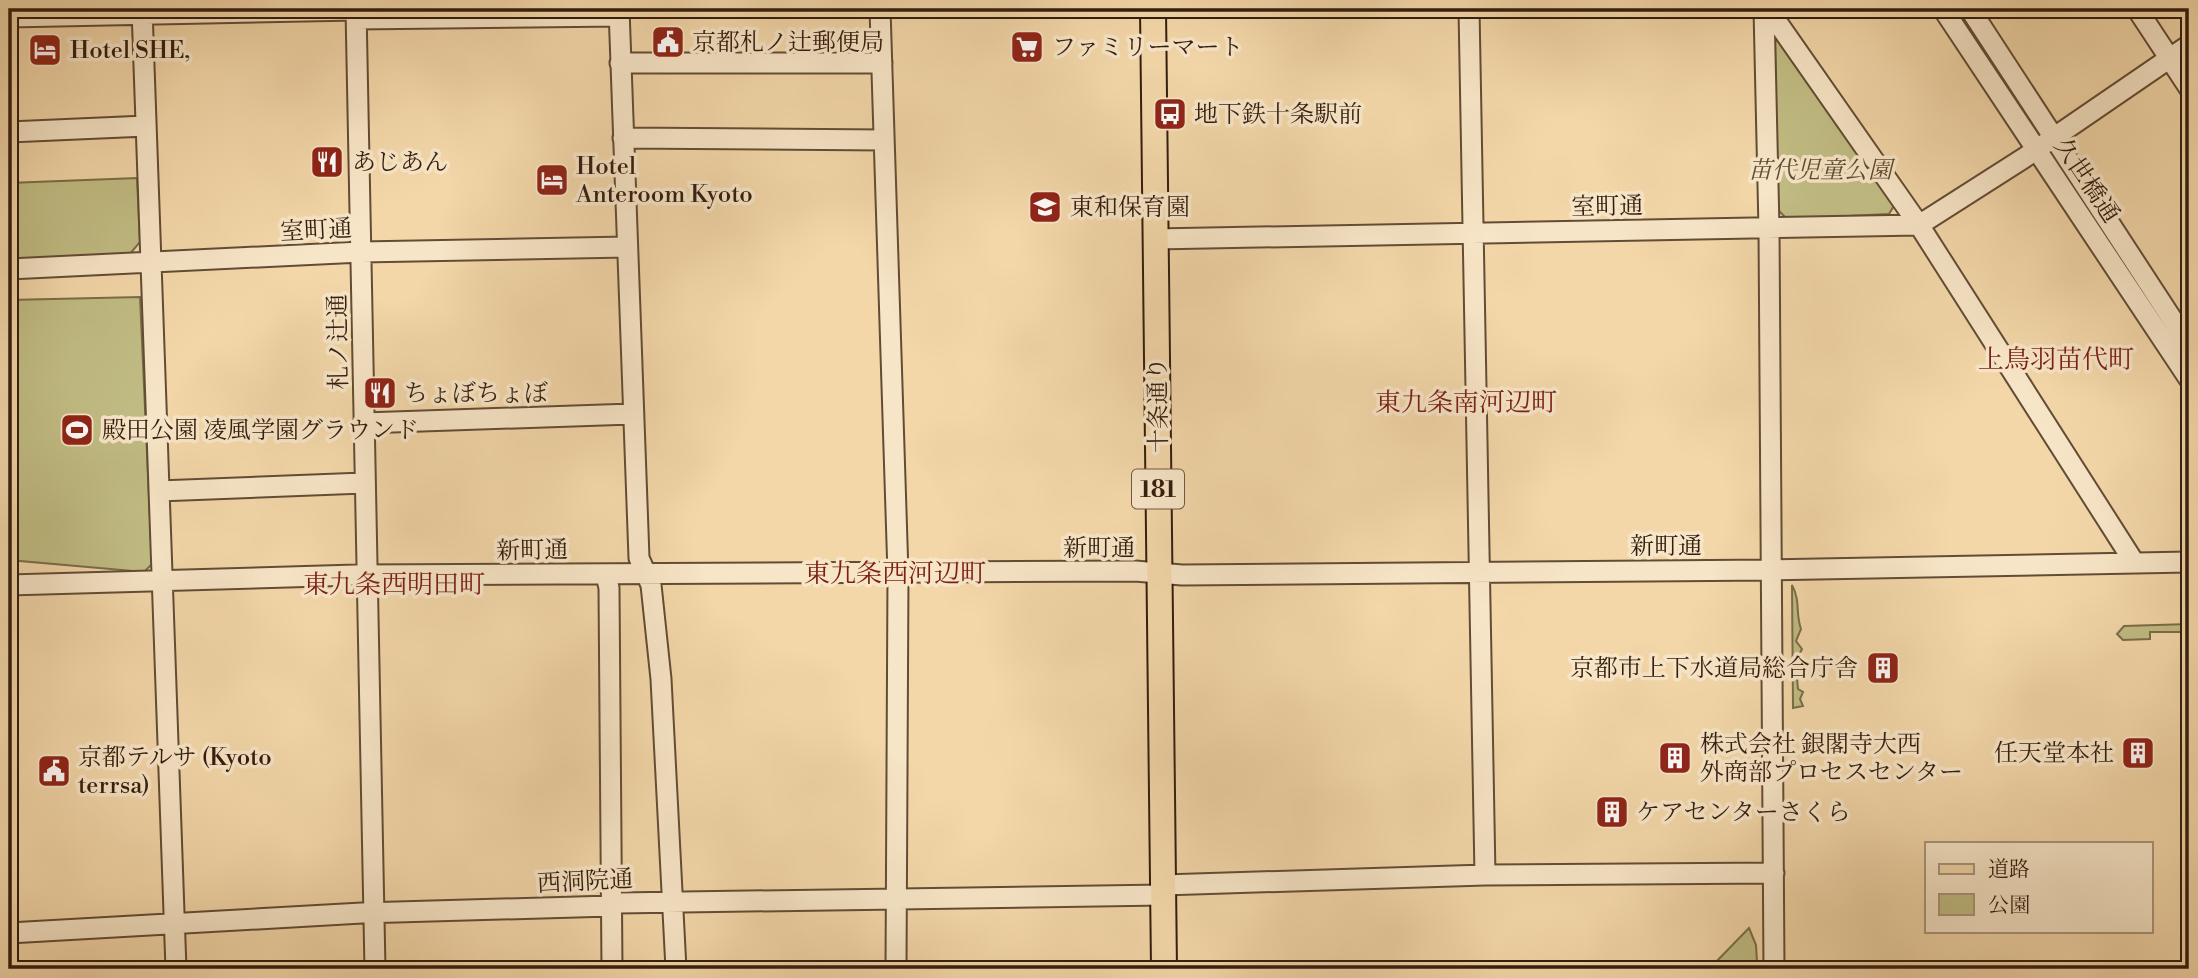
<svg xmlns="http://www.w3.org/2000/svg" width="2198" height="978" viewBox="0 0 2198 978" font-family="'Libre Bodoni','Noto Serif JP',serif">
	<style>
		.green { fill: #c1bd84; stroke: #7a6d49; stroke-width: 2 }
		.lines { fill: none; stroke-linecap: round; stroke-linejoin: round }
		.minor-casing { stroke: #634c35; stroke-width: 23 }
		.major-casing { stroke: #331d0e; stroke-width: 28 }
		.minor { stroke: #f7e5c7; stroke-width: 19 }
		.major { stroke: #f3d7a9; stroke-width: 24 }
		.labels { text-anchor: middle; stroke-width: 7; stroke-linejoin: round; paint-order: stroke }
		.shield { fill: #f7e5c7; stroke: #6e5946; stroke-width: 2 }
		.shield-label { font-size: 23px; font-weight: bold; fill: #331d0e }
		.poi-label { font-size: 24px; fill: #331d0e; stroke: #f7e5c7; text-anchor: start }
		.park-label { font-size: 24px; font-style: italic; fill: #5e4d31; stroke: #f7e5c7 }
		.street-label { font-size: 24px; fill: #331d0e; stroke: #f7e5c7 }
		.neighbourhood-label { font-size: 26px; fill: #7a1f14; stroke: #f7e5c7 }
	</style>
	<rect width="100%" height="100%" fill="#f3d7a9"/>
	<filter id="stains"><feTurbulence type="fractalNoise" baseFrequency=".00286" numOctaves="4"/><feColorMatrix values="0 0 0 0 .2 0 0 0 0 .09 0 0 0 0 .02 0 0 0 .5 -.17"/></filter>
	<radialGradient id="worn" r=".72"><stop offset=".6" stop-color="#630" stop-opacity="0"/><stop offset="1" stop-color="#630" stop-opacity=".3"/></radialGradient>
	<path class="green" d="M1783,37L1895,204L1889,214L1787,219L1777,209L1775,42Z
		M137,178L140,242L129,255L9,260V183Z
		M140,297L152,564L144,572L9,560V300Z
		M1792,585C1801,602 1795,612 1801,629L1796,641L1802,649L1797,659L1803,671L1797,678L1798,689L1803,692L1800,699L1803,706L1793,708Z
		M2189,624V639L2187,632H2150V639L2123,640L2117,634L2124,626Z
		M1749,928L1756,945L1757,962L1734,969H1709Z"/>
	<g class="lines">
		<defs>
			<path id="minor" d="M142,9L176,969
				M356,9L375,969
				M619,9L639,558L651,585L661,679L676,969
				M880,9L898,574L896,969
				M1469,9L1485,875
				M1764,9L1769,229L1774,969
				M1768,9L1919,225L2134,562
				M1943,9L2189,379
				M1970,9L2189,345
				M2137,9L2189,88
				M9,17L356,10
				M356,19L619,16
				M620,63H882
				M9,132L146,126
				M623,138L884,140
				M1155,239L1919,225L2024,158L2189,45
				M9,269L361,252L627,247
				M364,423L632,414
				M159,491L364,483
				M606,575L609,588L612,969
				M9,585L356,575L1135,571L1182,575L1771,570L2189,562
				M1163,885L1485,875L1774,873
				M9,933L362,913L611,906L618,903L1163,895"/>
			<path id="major" d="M1153,9L1164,969"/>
		</defs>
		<use href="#minor" class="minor-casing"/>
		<use href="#major" class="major-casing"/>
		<use href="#minor" class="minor"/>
		<use href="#major" class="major"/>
	</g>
	<defs>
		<symbol id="civic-square" viewBox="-11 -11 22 22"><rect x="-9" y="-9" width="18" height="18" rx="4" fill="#8f2418" stroke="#f7e5c7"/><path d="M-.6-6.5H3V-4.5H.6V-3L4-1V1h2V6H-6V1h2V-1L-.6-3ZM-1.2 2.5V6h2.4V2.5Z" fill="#fff"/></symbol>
		<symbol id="supermarket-square" viewBox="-11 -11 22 22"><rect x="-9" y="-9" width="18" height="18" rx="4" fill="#8f2418" stroke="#f7e5c7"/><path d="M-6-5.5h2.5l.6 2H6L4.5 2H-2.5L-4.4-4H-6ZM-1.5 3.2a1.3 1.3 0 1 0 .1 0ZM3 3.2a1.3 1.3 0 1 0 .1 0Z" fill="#fff"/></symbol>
		<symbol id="hotel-square" viewBox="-11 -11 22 22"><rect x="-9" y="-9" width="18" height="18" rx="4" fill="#8f2418" stroke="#f7e5c7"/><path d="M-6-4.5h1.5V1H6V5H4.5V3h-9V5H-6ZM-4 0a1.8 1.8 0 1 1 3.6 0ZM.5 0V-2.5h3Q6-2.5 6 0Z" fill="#fff"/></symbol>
		<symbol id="bus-square" viewBox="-11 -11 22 22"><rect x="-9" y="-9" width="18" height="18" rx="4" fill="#8f2418" stroke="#f7e5c7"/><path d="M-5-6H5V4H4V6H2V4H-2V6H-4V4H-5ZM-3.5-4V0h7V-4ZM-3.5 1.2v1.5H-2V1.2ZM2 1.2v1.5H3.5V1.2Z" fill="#fff"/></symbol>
		<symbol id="restaurant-square" viewBox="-11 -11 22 22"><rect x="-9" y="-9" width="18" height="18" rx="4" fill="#8f2418" stroke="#f7e5c7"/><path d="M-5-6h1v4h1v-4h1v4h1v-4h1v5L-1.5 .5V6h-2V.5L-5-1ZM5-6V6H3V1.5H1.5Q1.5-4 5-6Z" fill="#fff"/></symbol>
		<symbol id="school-square" viewBox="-11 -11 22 22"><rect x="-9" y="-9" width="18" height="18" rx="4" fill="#8f2418" stroke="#f7e5c7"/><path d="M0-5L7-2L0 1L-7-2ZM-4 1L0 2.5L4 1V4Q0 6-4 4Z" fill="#fff"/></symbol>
		<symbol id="stadium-square" viewBox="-11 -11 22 22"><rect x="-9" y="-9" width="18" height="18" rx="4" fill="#8f2418" stroke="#f7e5c7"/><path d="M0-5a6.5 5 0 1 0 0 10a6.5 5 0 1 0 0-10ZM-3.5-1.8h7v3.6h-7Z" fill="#fff"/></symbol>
		<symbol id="building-square" viewBox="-11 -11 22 22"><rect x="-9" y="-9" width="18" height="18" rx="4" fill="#8f2418" stroke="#f7e5c7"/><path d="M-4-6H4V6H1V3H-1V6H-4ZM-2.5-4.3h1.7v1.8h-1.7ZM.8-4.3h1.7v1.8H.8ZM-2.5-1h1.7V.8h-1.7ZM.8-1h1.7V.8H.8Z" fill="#fff"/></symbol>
	</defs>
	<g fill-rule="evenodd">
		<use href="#civic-square" x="649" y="23" width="38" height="38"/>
		<use href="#supermarket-square" x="1008" y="28" width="38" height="38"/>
		<use href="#hotel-square" x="26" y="31" width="38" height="38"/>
		<use href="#bus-square" x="1151" y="95" width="38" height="38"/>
		<use href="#restaurant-square" x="308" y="143" width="38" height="38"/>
		<use href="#hotel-square" x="533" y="161" width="38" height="38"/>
		<use href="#school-square" x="1026" y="188" width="38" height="38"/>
		<use href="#restaurant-square" x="361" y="374" width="38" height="38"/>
		<use href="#stadium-square" x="58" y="411" width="38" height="38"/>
		<use href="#building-square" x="1864" y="649" width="38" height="38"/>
		<use href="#building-square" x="2119" y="734" width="38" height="38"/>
		<use href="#building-square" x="1656" y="739" width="38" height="38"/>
		<use href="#civic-square" x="35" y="752" width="38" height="38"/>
		<use href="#building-square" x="1593" y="793" width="38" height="38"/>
	</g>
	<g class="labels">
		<rect class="shield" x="1132" y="469.5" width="52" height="39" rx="5"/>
		<g class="shield-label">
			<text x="1158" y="497">181</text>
		</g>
		<g class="poi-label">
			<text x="692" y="50">京都札ノ辻郵便局</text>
			<text x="1052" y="55">ファミリーマート</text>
			<text x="70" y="58">Hotel SHE,</text>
			<text x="1194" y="122">地下鉄十条駅前</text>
			<text x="352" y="170">あじあん</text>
			<text x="576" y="174">Hotel<tspan x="576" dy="28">Anteroom Kyoto</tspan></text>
			<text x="1070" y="215">東和保育園</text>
			<text x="404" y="401">ちょぼちょぼ</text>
			<text x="102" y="438">殿田公園 凌風学園グラウンド</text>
			<text x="1858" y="676" text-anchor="end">京都市上下水道局総合庁舎</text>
			<text x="1700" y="752">株式会社 銀閣寺大西<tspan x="1700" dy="28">外商部プロセスセンター</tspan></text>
			<text x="2114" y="761" text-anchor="end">任天堂本社</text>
			<text x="78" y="765">京都テルサ (Kyoto<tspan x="78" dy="28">terrsa)</tspan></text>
			<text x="1636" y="820">ケアセンターさくら</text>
		</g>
		<g class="park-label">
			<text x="1820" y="178">苗代児童公園</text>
		</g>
		<g class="street-label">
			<text transform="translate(2087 180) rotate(56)" y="8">久世橋通</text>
			<text transform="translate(1607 206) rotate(-1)" y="8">室町通</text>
			<text transform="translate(316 230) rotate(-3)" y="8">室町通</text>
			<text transform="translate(338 342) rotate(-91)" y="8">札ノ辻通</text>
			<text transform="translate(1158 405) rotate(-91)" y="8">十条通り</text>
			<text x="1666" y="554">新町通</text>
			<text x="1099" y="556">新町通</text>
			<text transform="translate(532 550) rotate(-1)" y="8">新町通</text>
			<text transform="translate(585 881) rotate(-3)" y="8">西洞院通</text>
		</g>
		<g class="neighbourhood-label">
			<text x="2056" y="368">上鳥羽苗代町</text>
			<text x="1466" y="411">東九条南河辺町</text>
			<text x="895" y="582">東九条西河辺町</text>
			<text x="394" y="593">東九条西明田町</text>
		</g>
	</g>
	<rect width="2198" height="978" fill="none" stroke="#f3d7a9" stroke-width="35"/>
	<rect x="10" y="10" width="2177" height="957" fill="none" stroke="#331d0e" stroke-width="3.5"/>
	<rect x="18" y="18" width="2163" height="943" fill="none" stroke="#331d0e" stroke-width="2"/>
	<rect x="1925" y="842" width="228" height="91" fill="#f7e5c7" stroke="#a9957d" stroke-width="2"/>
	<rect x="1939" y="864" width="35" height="10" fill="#f3d7a9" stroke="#a9957d" stroke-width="2"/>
	<text x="1988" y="876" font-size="21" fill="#331d0e">道路</text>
	<rect x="1939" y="894" width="35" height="21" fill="#c1bd84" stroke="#a9957d" stroke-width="2"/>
	<text x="1988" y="912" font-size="21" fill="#331d0e">公園</text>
	<rect width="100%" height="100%" filter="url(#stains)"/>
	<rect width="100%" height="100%" fill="url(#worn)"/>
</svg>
